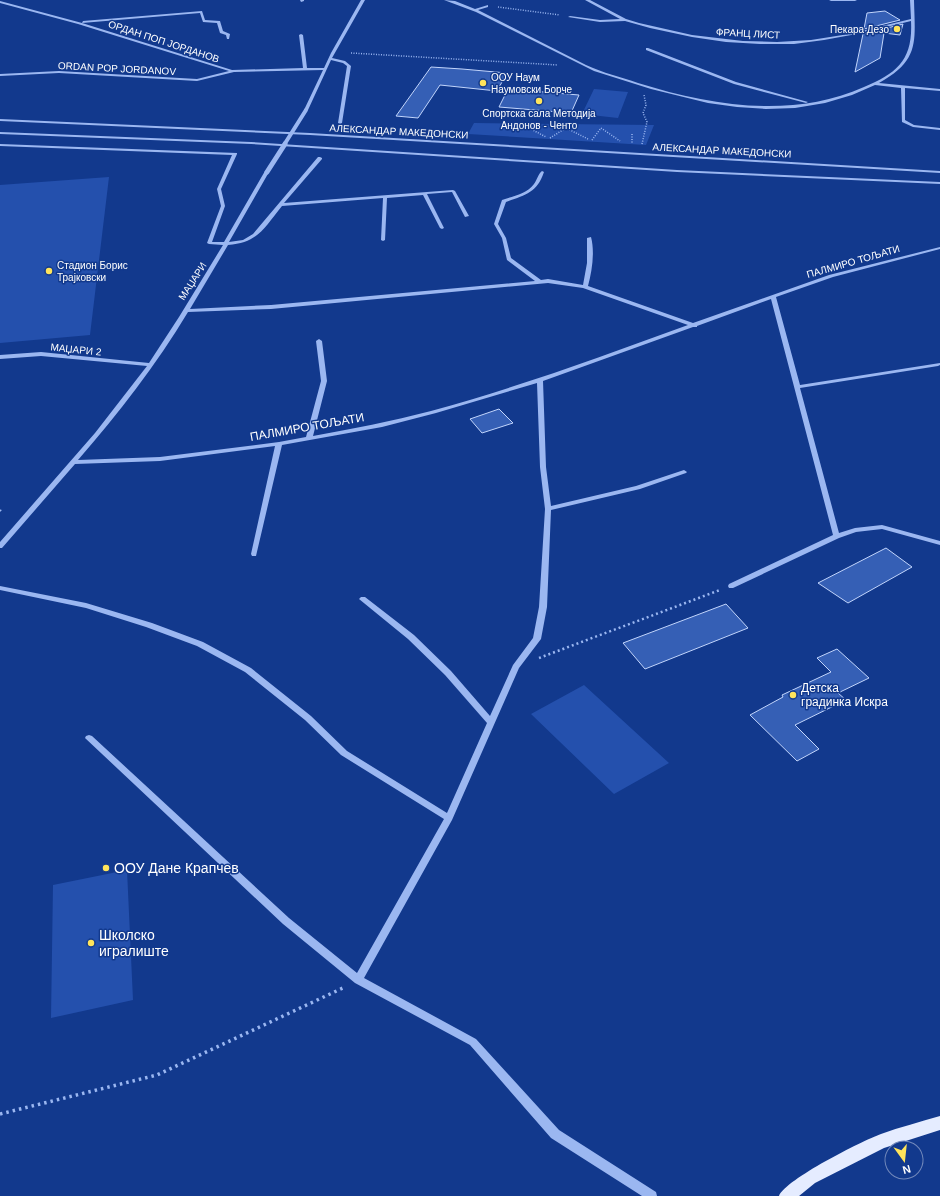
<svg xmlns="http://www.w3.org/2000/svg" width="940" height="1196" viewBox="0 0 940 1196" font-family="Helvetica,sans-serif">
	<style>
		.green { fill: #2450ad }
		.building { fill: #355fb5; stroke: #c2d5fc }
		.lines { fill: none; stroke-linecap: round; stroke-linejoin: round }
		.path-far3 { stroke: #9bb7f1; stroke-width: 1.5; stroke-dasharray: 1 1.5; stroke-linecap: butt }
		.path-far2 { stroke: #9bb7f1; stroke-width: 2; stroke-dasharray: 1.5 2.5; stroke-linecap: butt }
		.path-far1 { stroke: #9bb7f1; stroke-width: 2.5; stroke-dasharray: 2 3; stroke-linecap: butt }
		.path { stroke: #9bb7f1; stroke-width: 3.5; stroke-dasharray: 2.5 4; stroke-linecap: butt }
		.minor { fill: #9bb7f1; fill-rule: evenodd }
		.major { fill: #e5ecff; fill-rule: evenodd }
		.minor-bridge-far1 { stroke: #9bb7f1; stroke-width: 4 }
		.minor-bridge { stroke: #9bb7f1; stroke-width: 5 }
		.poi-dot { fill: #ffe45b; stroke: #12398d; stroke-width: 1.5 }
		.labels { text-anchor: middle; stroke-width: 3; stroke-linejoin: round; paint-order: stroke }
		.far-poi-label { font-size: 10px; fill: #fff; stroke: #12398d; text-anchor: start }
		.far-street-label { font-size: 10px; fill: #fff; stroke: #12398d }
		.street-label { font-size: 12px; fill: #fff; stroke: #12398d }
		.poi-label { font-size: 12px; fill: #fff; stroke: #12398d; text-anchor: start }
		.near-poi-label { font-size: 14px; fill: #fff; stroke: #12398d; text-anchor: start }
	</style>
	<rect width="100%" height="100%" fill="#12398d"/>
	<path class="green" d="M594,89L628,92L618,118L582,114Z
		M474,123L654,125L646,145L468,134Z
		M109,177L90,335L0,343V185Z
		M584,685L669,763L614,794L531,714Z
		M127,870L133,1000L51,1018L53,885Z"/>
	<path class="building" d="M885,11L900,20L864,29L867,13Z
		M903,24L900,35L884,33L880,58L855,72L863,34Z
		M431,67L462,69L507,73L497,91L440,85L418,118L396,116Z
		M508,89L579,95L571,113L499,107Z
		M499,409L513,423L482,433L470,419Z
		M886,548L912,567L848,603L818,583Z
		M726,604L748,628L645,669L623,643Z
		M837,649L869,678L838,693L846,700L795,725L819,749L797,761L750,715L783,697L782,695L831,672L817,658Z"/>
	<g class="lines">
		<path class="path-far3" d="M498,7L560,15
			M351,53L558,65
			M529,128L546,137
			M632,134V143
			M550,138L566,128L588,139
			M592,140L601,128L620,141
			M642,144L647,122L643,113L646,105L644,95"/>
		<path class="path-far2" d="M0,510L2,512"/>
		<path class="path-far1" d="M539,658L720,590"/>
		<path class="path" d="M0,1114L157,1075L345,987"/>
		<path class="minor" d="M300,0H304V1L301,2Z
			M361,0H365L332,58L345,61L351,66L342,123L340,124L338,123L347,66L343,63L331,60L308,110L306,111L304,110L323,70L234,72L197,81L59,73L0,76V74L59,71L197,79L229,71L78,24L0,3V1L82,23L83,21L202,11L205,20L220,21L223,31L230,34L229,39H227L226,35L220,33L217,23L203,22L200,13L82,23L232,70L303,68L299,35L301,34L303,35L307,68H324L331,53Z
			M444,0L455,1L475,9L488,5V7L478,10L586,65C603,73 621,77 638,83C712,106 792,119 864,87C898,73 913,59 911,21L862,33L824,40L794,44H760L726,42L692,37L650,28L625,21L600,22L568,17L570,16L600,20L620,19L585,0H590L626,19L639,23L692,35L743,41L777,42L811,40L849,34L911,19L910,0H914C915,42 920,60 879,83L940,89V91L905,88V120L914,125L940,128V130L913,127L902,122L901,88L875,85L852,95L825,103L795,108L766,109L737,107L708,103L651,89L594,71L476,12Z
			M829,0H857L855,1H831Z
			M646,48H648L736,82L808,102L806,103L734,84L646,50Z
			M0,119L310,133L940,171V173L310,135L0,121Z
			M0,132L251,142L677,170L940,182V184L677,172L251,144L0,134Z
			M0,144L237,153V154L221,189L225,206L212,242H224L265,171L269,172L229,242L243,240L253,234L318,157H320L322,158V159L284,203L453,190L455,191L469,216L465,217L452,192L427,194L444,228L442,229L440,228L423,195L387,198L385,240L383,241L381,240L383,198L282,206C264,228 258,243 228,245L190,309L271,305L535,281L507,260L502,238L494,224L502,200C513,196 527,194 534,184C537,180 538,174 542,171L544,172C537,193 525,195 506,202L498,224L506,238L511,258L541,280L548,279L583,285L587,263V238L591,237C595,252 592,271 588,286L693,323L829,275L940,247V249L833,277L776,297L800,385L940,363V365L938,366L800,388L839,533L855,528L882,525L940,541V545L882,529L856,532L839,538L733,588H729L728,586L729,584L833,535L771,299L697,326V327H693L543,381L546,467L551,506L636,486L684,470L687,472L686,473L640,489L551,510L547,607L541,639L519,668L452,820L364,978L476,1039L559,1130L656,1192L657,1196H642L551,1138L470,1045L355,983L283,924L85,738L86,736L89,735L92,736L289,918L357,973L444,819L341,755L305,720L245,672L197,646L146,627L86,608L0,590V586L86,603L152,623L203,642L251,668L311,716L347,751L447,813L487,723L445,675L408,639L359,599L361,597H365L414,635L451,671L490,716L513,665L533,638L539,607L545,509L540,467L537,383L436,413L382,427L282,445L256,556H252L251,554L275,446L160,461L75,464L2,548H0V542L95,433L147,366L41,356L0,359V355L41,352L149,363L179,317L223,245L209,244L207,243L221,206L217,189L232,155L0,146ZM548,283L583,288L688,325C603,356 519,387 431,411C392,421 352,429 313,436L327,381L322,341L319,339L316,341L321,381L306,437L279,442L160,457L78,460C119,413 156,365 188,312L271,309Z"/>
		<path class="major" d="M940,1116V1130L884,1148L815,1183L799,1196H779C786,1179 862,1141 881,1134C900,1127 920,1122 940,1116Z"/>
		<path class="minor-bridge-far1" d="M284,145L306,110"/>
		<path class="minor-bridge" d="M267,172L285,144"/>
	</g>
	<g class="poi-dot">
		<circle cx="897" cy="29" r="4"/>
		<circle cx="483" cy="83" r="4"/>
		<circle cx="539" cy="101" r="4"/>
		<circle cx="49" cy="271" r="4"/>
		<circle cx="793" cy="695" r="4"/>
		<circle cx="106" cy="868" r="4"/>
		<circle cx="91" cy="943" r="4"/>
	</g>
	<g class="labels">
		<g class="far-poi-label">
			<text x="889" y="33" text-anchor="end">Пекара Дезо</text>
			<text x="491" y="81">ООУ Наум<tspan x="491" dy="12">Наумовски Борче</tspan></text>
			<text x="539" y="117" text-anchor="middle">Спортска сала Методија<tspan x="539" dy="12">Андонов - Ченто</tspan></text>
			<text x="57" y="269">Стадион Борис<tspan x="57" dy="12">Трајковски</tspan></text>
		</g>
		<g class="far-street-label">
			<text transform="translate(748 33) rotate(3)" y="4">ФРАНЦ ЛИСТ</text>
			<text transform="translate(164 41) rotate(18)" y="4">ОРДАН ПОП ЈОРДАНОВ</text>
			<text transform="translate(117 68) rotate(3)" y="4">ORDAN POP JORDANOV</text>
			<text transform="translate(399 131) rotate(3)" y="4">АЛЕКСАНДАР МАКЕДОНСКИ</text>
			<text transform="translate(722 150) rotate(3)" y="4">АЛЕКСАНДАР МАКЕДОНСКИ</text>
			<text transform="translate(853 261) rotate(-16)" y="4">ПАЛМИРО ТОЉАТИ</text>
			<text transform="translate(192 281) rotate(-57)" y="4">МАЏАРИ</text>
			<text transform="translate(76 349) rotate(6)" y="4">МАЏАРИ 2</text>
		</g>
		<g class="street-label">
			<text transform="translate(307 427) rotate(-10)" y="4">ПАЛМИРО ТОЉАТИ</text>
		</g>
		<g class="poi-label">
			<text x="801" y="692">Детска<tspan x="801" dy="14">градинка Искра</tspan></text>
		</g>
		<g class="near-poi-label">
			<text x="114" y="873">ООУ Дане Крапчев</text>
			<text x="99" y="940">Школско<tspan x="99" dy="16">игралиште</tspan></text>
		</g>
	</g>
	<g transform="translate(904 1160) rotate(165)"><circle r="19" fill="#12398d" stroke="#7188bb"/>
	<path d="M0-3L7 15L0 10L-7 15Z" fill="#ffe45b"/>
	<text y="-6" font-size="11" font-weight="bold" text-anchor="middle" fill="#ffffff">N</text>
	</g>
</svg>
